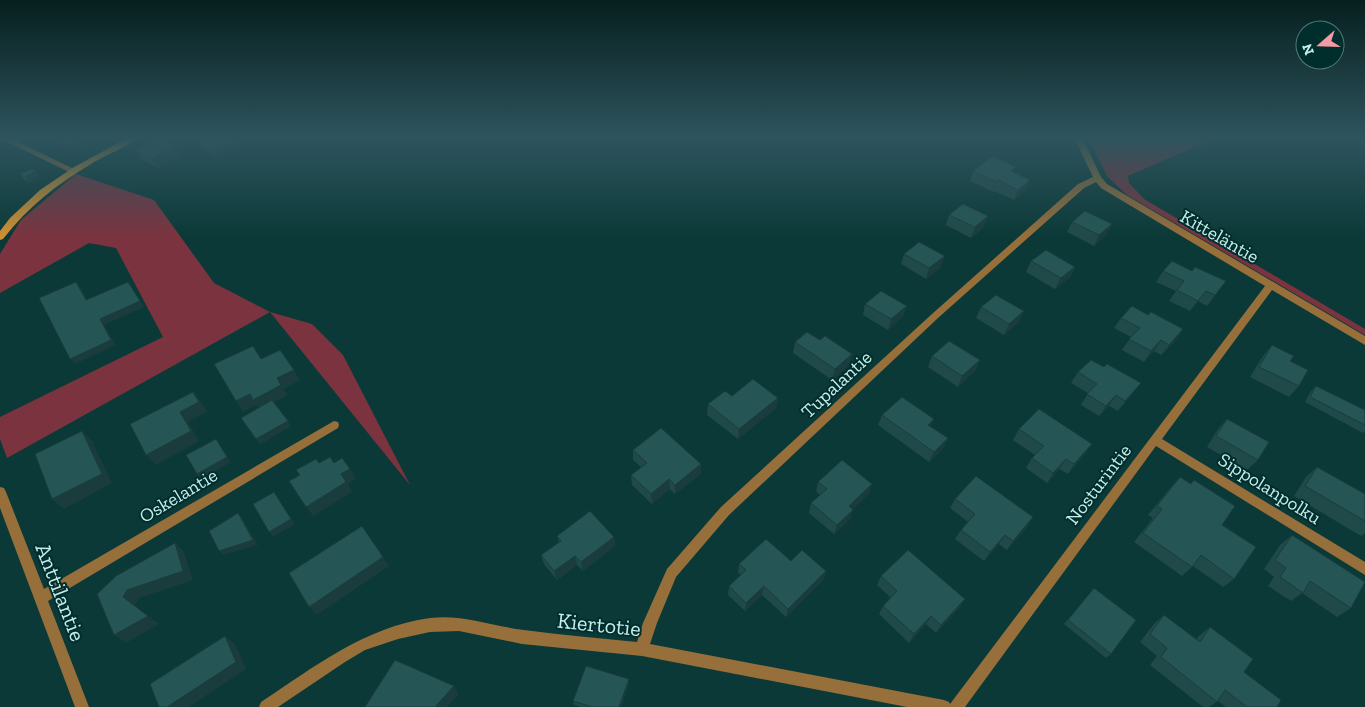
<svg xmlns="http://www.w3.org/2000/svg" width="1365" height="707" viewBox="0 0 1365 707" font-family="'Zilla Slab',serif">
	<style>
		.green { fill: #7b343f }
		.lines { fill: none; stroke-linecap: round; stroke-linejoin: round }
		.street { fill: #976f3a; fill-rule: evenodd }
		.secondary { fill: #d19133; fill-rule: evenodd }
		.wall { fill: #204a49 }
		.shaded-wall { fill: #1a3c3c }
		.building { fill: #255655; stroke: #1a3c3c }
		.labels { text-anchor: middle; stroke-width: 4; stroke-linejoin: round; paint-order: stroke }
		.street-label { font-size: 19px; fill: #c7edeb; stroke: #002e2d }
		.near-street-label { font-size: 22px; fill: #c7edeb; stroke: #002e2d }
	</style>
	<rect width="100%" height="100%" fill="#0b3937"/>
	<path class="green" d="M1089,139H1213L1128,176L1129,183L1144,199L1365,329V335L1127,195L1107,176Z
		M76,174L154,200L214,283L270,312L312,324L343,355L410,485L270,312L7,458L0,439V417L163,337L116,248L89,243L0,293V254L21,220Z"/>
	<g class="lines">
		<path class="street" d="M1,139H12L76,170L75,172H69Z
			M1075,139H1083L1101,177L1107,184L1365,336V345L1272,290L1162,439L1365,562V575L1156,446L965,707H907L642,656L522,644L459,631L430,632L398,639L365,650L345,662L278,707H259L261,702C314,667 365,627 430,618C462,614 492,626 524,630C562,635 600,638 637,642L643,623L667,569L721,507L932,314L1078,184L1093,177ZM1096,182L1101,188L1265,286L950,704L949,702L944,700L650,644L657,623L676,577L729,515L938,318L1084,188Z
			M334,421L338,422L339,425L338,428L48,601L89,707H75L0,508V487L4,488L6,492L44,589Z"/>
		<path class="secondary" d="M126,139H136C123,149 105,155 91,164C57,184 28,207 3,239L0,240V231L10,218L40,190L74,167Z"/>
	</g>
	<path class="wall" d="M51,139H90L79,146L53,142Z
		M199,143L240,144L216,156L202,148Z
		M175,146L180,157L159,168L142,160L135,150Z
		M973,171L1014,172L1030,180L1026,190L1014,200L994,191L993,192L970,181Z
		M20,174L40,177L29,182L24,180Z
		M949,215L984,227L971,238L946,225Z
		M1072,222L1112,224L1106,235L1094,246L1067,232Z
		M904,254L941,267L926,279L901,264Z
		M1031,261L1075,267L1070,277L1055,289L1026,272Z
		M1163,271H1192L1226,281L1207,306L1198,301L1190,311L1169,301L1176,291L1156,282Z
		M865,304L903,316L888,330L863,315Z
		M981,307L1019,322L1004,335L976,318Z
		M1148,315L1183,329L1176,340L1161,355L1154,351L1144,362L1122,350L1131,337L1114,328L1121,318Z
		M820,340L852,354L849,365L832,380L793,353L795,342Z
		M1272,345L1290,361L1299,386L1289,397L1250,377L1263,356Z
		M932,356L980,360L975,371L958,387L928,367Z
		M1078,372L1133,393L1118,411L1109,406L1099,416L1081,405L1088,393L1071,383Z
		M1316,386L1365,410V431L1363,433L1305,402L1311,391Z
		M732,396L778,398L776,408L738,439L707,415L708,404Z
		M882,415L931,427L948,438L943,448L929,462L878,425Z
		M1227,419L1258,460L1247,470L1207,447L1218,429Z
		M1019,429L1085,454L1068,474L1059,469L1047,483L1026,468L1032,458L1035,455L1013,440Z
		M633,450L701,474L675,494L670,489L652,504L632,485L631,475L642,468L633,460Z
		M1317,467L1365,494V533L1361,536L1294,496L1306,477Z
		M1180,477L1190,484L1194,480L1222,525L1234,579L1223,587L1193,566L1182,576L1134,542L1153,518L1148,515L1171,487Z
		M818,482L869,494L852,509L850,519L834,534L809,513L811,503L820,495L816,491Z
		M955,499L1033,517L1027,527L1007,550L999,544L984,561L955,539L961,530L968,522L950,508Z
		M1292,535L1351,608L1337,617L1302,593L1291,601L1268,586L1274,577L1264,569L1280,545Z
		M557,536L614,537L615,546L583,571L577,565L557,580L544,564L541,555L559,542Z
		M791,561L826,571L823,580L786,617L762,595L745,611L728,595L729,586L741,575L738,573L739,564Z
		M881,576L965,599L960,607L936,633L926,624L909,643L879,614L883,606L891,598L877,585Z
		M1094,588L1111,654L1106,658L1064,624Z
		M1164,615L1196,640L1199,636L1210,627L1244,672L1277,707H1226L1218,701L1209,707H1203L1150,665L1157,656L1140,642L1154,624Z
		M629,679V683L621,707H582L574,705L573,701Z"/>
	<path class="shaded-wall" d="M74,139H90L79,146Z
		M235,139H237L240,144L216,156L214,150Z
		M175,146L180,157L159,168L153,158Z
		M36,171L40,177L29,182L25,177Z
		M1030,180L1026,190L1014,200L1018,190Z
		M988,216L984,227L971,238L975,227Z
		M1112,224L1106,235L1094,246L1099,235Z
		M945,256L941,267L926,279L929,268Z
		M1075,267L1070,277L1055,289L1061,278Z
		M76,282L81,288L91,306L86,300Z
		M128,282L144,307L104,325L116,345L75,364L70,359Z
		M907,306L903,316L888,330L891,319Z
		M1024,311L1019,322L1004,335L1009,324Z
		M1183,329L1176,340L1161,355L1169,345Z
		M1161,340L1154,351L1144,362L1151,351Z
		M852,354L849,365L832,380L835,369Z
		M980,360L975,371L958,387L962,376Z
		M294,370L300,380L284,389L288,395L260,410L256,405L243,412L236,401Z
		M1141,383L1133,393L1118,411L1125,401Z
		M193,392L201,402L207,412L188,422L199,441L156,465L146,455L180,412Z
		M1116,395L1109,406L1099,416L1106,406Z
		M778,398L776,408L738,439L739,429Z
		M934,419L930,429L928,425Z
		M288,421L291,426L260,445L256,439Z
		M82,431L92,441L112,483L64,509L52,499Z
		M948,438L943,448L929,462L934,452Z
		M216,439L231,462L201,479L197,474Z
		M1092,444L1085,454L1068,474L1074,464Z
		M1066,459L1059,469L1047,483L1053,473Z
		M701,464V474L675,494V485Z
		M350,469L356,479L348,484L352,492L313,516L306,507L341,474Z
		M669,479L670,489L652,504L651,494Z
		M872,484L869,494L846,516L849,506Z
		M274,492L295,524L273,537L269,532Z
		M853,510L850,519L834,534L837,525Z
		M238,513L242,518L258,545L224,555L219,551Z
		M1033,517L1027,527L1007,550L1013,541Z
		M1005,535L999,544L984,561L990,552Z
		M614,537L615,546L583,571L581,562Z
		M175,543L184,552L193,580L139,598L135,606L159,624L126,643L114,635L123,597L127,590Z
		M575,556L577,565L557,580L554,571Z
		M383,557L389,566L317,615L309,607Z
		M826,571L823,580L786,617L788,609Z
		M764,586L762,595L745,611L746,603Z
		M965,599L960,607L936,633L941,625Z
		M931,616L926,624L909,643L914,634Z
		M225,636L235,644L246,669L189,707H167Z
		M629,679V683L621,707H619Z
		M454,686L459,694L447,707H435Z"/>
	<path class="building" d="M156,139H159L175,146L153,158L135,150Z
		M206,139H235L214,150L199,143Z
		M992,156L1016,167L1011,171L1030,180L1018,190L998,180L997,182L973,171Z
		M32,169L36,171L25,177L20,174Z
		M963,204L988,216L975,227L949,215Z
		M1085,211L1112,224L1099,235L1072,222Z
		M919,242L945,256L929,268L904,254Z
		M1046,250L1075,267L1061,278L1031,261Z
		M1172,261L1192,271L1195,267L1226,281L1215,295L1206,291L1198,301L1177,290L1184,281L1163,271Z
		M76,282L86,300L128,282L140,301L100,319L111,340L70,359L39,298Z
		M881,291L907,306L891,319L865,304Z
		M996,295L1024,311L1009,324L981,307Z
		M1132,306L1148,315L1151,312L1183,329L1169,345L1161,340L1151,351L1129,339L1140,328L1121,318Z
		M807,332L820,340L825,336L852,354L835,369L795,342Z
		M949,341L980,360L962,376L932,356Z
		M1272,345L1294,356L1290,361L1308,370L1299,386L1259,367Z
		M253,346L261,359L280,350L294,370L277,378L281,385L253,400L250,394L236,401L214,364Z
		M1091,360L1104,367L1107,364L1141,383L1125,401L1116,395L1106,406L1087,394L1097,384L1078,372Z
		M753,379L778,398L739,429L708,404L725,391L732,396Z
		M1316,386L1365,410V425L1310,397Z
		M193,392L199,402L180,412L191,431L146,455L130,424Z
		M902,397L934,419L928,425L948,438L934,452L882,415Z
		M272,400L288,421L256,439L241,418Z
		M1039,409L1092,444L1074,464L1066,459L1053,473L1032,458L1044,446L1019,429Z
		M1227,419L1269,442L1258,460L1216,436Z
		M661,428L701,464L675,485L669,479L651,494L631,475L647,463L633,450Z
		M82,431L102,474L52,499L35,454Z
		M216,439L227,457L197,474L186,455Z
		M330,457L334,463L342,458L350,469L341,474L346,482L306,507L289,481L300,475L296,470L316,459L319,463Z
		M842,460L872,484L849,506L853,510L837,525L811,503L827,489L818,482Z
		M1317,467L1365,494V521L1305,486Z
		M976,476L1033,517L1013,541L1005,535L990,552L961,530L975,514L955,499Z
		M1180,477L1191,484L1194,480L1235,506L1222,525L1256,547L1234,579L1201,555L1192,567L1143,533L1162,509L1157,506Z
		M274,492L291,519L269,532L253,504Z
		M590,511L614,537L581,562L575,556L554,571L541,555L561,541L557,536Z
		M238,513L253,540L219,551L209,531Z
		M362,526L383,557L309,607L289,573Z
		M1292,535L1365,582L1351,608L1310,581L1303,593L1280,577L1286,568L1275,560Z
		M766,539L791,561L802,550L826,571L788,609L764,586L746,603L729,586L746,570L739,564Z
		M175,543L183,571L127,590L123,597L148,616L114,635L97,594L116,576Z
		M908,550L965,599L941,625L931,616L914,634L883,606L897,591L881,576Z
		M1094,588L1136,620L1111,654L1068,620Z
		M1164,615L1200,642L1210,627L1253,659L1244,672L1281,700L1277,707H1247L1225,690L1217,702L1161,657L1167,648L1150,634Z
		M225,636L236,662L167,707H159L150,684Z
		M395,660L454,686L435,707H365Z
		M586,666L629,679L619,707H592L573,701Z"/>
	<linearGradient id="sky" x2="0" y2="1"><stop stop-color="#061f1e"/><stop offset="0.58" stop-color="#2e545e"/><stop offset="1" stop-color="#2e545e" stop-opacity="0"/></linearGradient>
	<rect width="1365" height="238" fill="url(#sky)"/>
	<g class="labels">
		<g class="street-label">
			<text transform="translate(1220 236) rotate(30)" y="7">Kitteläntie</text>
			<text transform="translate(836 384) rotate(-43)" y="7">Tupalantie</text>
			<text transform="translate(1098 484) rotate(-53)" y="7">Nosturintie</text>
			<text transform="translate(1270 488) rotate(32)" y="7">Sippolanpolku</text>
			<text transform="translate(178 495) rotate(-31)" y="7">Oskelantie</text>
		</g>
		<g class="near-street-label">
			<text transform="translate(61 592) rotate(69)" y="8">Anttilantie</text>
			<text transform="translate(599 624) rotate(6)" y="8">Kiertotie</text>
		</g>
	</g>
	<g transform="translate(1320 45) rotate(250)"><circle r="24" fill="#002e2d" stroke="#507a79"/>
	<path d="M0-4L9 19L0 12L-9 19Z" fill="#f49aa4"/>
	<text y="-8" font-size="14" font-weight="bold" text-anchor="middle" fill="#c7edeb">N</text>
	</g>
</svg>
